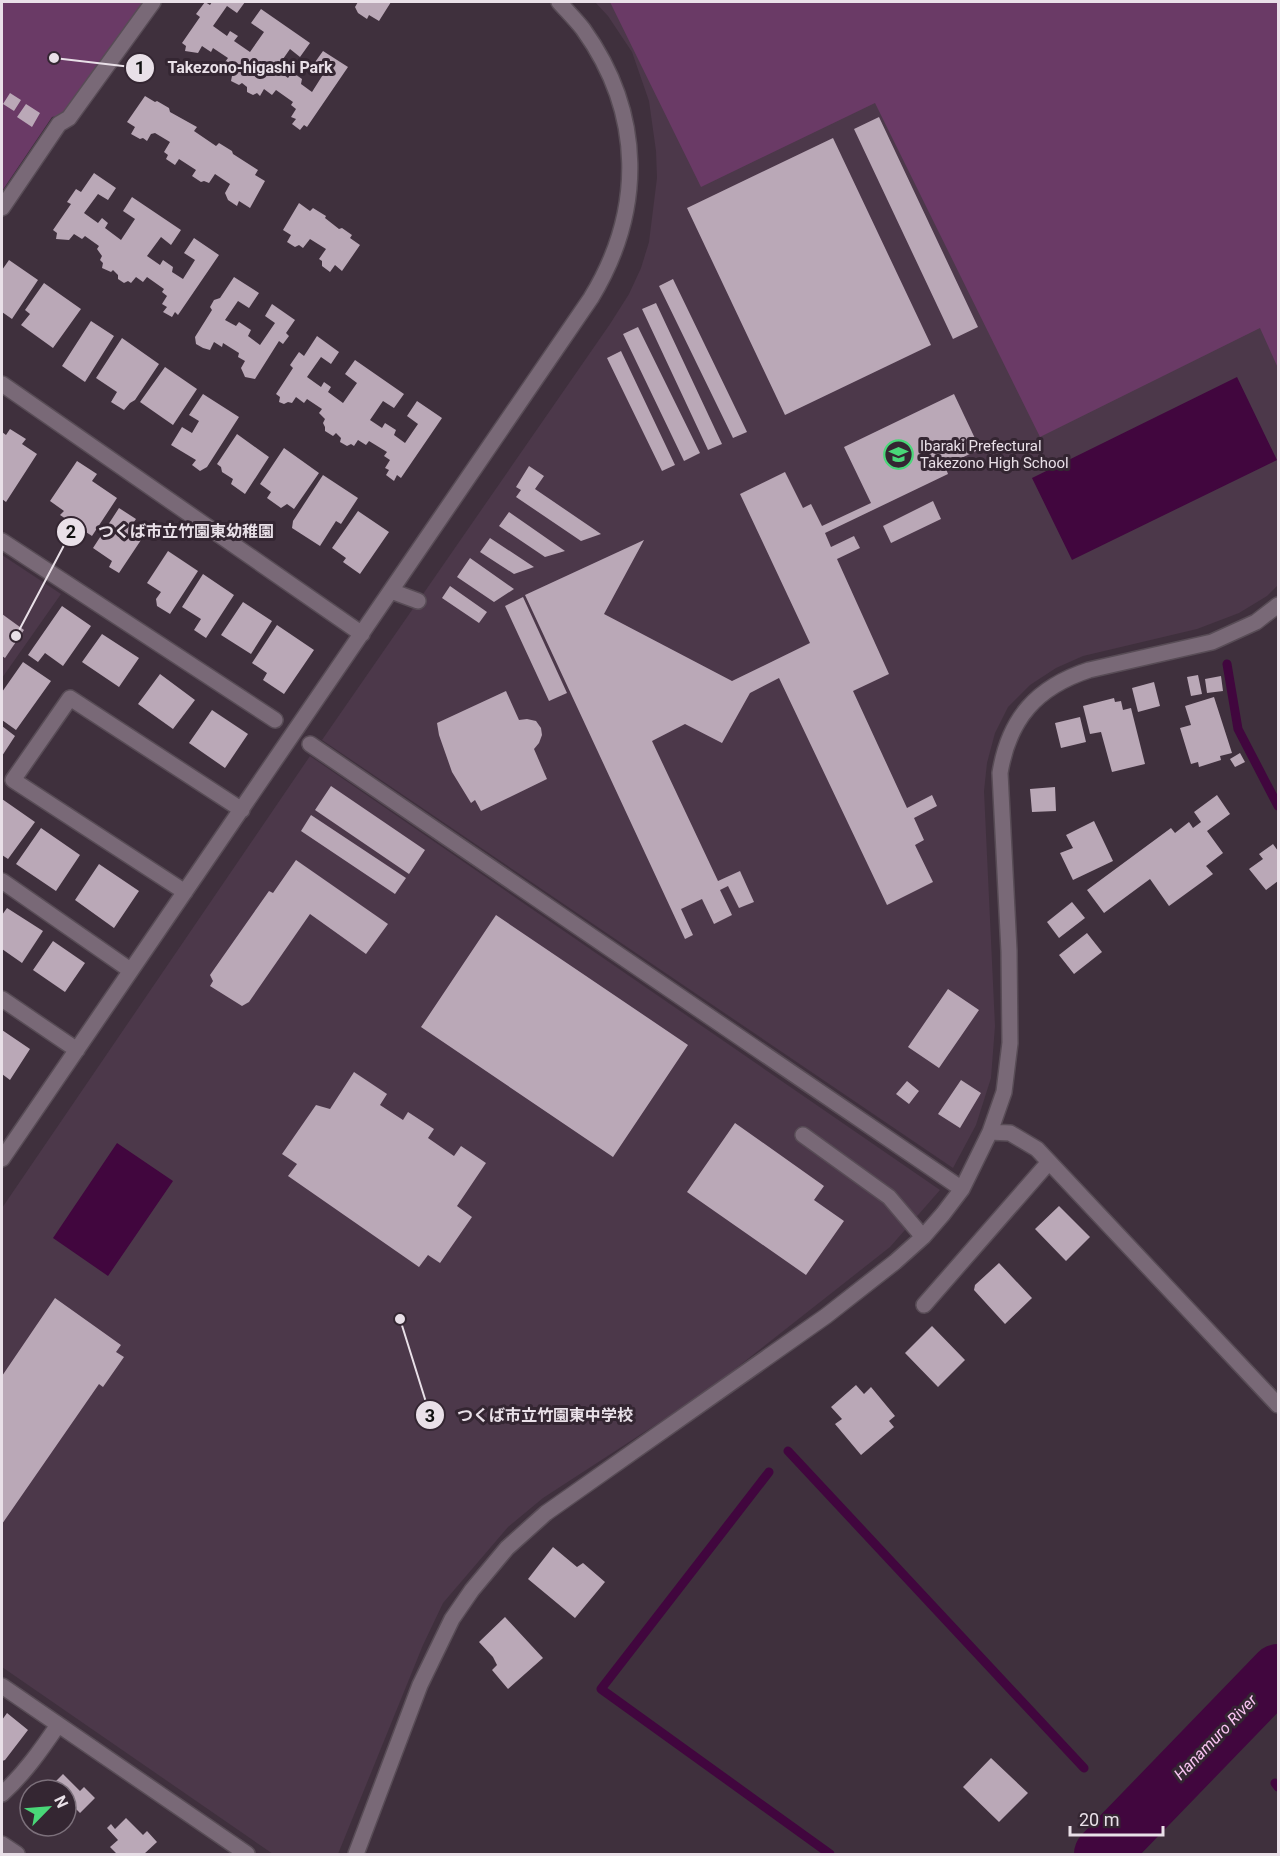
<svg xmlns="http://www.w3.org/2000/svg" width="1280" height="1856" viewBox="0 0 1280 1856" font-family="Roboto,'Noto Sans JP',sans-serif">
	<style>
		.built { fill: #4c384a }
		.green { fill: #6a3a66 }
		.water { fill: #41063e }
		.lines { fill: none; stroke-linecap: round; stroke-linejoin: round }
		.stream { stroke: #41063e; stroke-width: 9 }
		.river { stroke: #41063e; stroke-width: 56 }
		.building { fill: #baa8b7 }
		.minor-casing { stroke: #584c56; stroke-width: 18 }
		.minor { stroke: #796977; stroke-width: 15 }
		.labels { text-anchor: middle; stroke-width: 6; stroke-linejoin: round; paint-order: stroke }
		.poi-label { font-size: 15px; fill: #e9e0e8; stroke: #342632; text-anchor: start }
		.water-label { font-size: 16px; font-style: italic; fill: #f9c4f2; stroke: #342632 }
		.leader { fill: none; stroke: #e9e0e8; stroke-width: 2 }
		.callout-dot { fill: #e9e0e8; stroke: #342632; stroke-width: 2 }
		.mark-label { font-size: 18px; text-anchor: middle; font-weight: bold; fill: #111 }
		.callout-label { font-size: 16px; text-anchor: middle; font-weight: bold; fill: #e9e0e8; stroke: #342632; stroke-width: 6; stroke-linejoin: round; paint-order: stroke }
	</style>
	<rect width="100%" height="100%" fill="#3f303d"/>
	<path class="built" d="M595,2H1278V585L1267,596L1239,613L1197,629L1083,656L1056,668L1030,685L1008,707L995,733L987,763L984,791L995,1026L991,1078L976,1125L953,1168L322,740L610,324L629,294L641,268L649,242L657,178L656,151L649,101L632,52L608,16Z
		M2,555L61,594L2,678Z
		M310,756L940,1190L890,1247L706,1392L543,1498L508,1527L443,1603L423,1645L338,1854H273L2,1667V1208Z"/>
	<path class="green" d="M2,2H146L66,114L52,117L2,191Z
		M610,2H1278V368L1260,328L1040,437L875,103L701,187Z"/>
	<path class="water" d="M1237,377L1277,460L1072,560L1032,478Z
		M117,1143L173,1181L108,1276L53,1238Z"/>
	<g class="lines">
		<path class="stream" d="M1227,664L1238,729L1278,806
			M788,1451L1084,1768
			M769,1472L601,1689L830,1854
			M1275,1783L1278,1787"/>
		<path class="river" d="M1102,1854L1278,1672"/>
	</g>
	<path class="building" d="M205,2L210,5L212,2H245L237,13L227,6L213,26L227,36L230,31L238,36L234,41L250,52L264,32L251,23L261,9L310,43L300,57L290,49L276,69L288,78L292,72L302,79L301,84L312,92L324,73L313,65L323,51L348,67L307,127L304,125L300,130L292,124L296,119L291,117L296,109L291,105L293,102L276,90L272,95L264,89L260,96L257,93L253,95L247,92V87L242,83L239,85L231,81L232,76L229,72L231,69L225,62L228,58L213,48L211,52L202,46L198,53L185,51L186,46L182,43L200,17L196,14Z
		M358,2H391L379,21L369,15L367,19L358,13L355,7Z
		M10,93L21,100L14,111L3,104Z
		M145,96L155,102L157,101L169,108L170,112L197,127L194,131L216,146L219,143L232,151L233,154L258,170L255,175L265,181L250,208L239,201L237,206L228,200L225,193L230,184L215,174L209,183L204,181L201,182L192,176L196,170L179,159L175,165L166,159L168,155L164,152L170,142L155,133L151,134L147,141L143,138L140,139L131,134L135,127L127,122Z
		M26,104L40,113L32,127L17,117Z
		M879,117L978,327L953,339L854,129Z
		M833,138L931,345L785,415L687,208Z
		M94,173L116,188L108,200L98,194L84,213L98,223L102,218L108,223L105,228L121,240L135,219L123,211L132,197L181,230L171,245L161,237L147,256L160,265L163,260L173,267L172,272L183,279L195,260L184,253L194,238L219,255L178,315L175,312L172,317L163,312L167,307L162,304L167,296L162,292L164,289L147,277L143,282L136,277L131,283L128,281L124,283L118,279V275L113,270L111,272L102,268L103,263L100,260L102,256L97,249L99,246L85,236L82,239L74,234L69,240L56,239L57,233L53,230L71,204L67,202L76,189L81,192Z
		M299,203L310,211L313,208L326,216L325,218L339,229L342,228L352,235L350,238L360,245L342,271L335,265L330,272L322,266V261L319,259L326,249L310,239L303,248L299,245L295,247L287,242L291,235L283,230Z
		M9,260L38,280L12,319L2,312V270Z
		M234,277L259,293L249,308L238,301L225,320L236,326L239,322L251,330L248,336L260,345L275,323L265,316L272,304L295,320L286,333L289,336L283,344L279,341L255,379L245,377L241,368L245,361L238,357L239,353L223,343L222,347L214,342L210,350L203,348L196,344L195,337L212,310L210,307L214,300L220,298Z
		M673,279L747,432L733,438L659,286Z
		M44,283L81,309L53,348L21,325L30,314L25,310Z
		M656,303L722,444L708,450L642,309Z
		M91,321L114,336L85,382L62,366Z
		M638,327L700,453L684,461L623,334Z
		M317,336L339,352L331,364L321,357L307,377L321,387L324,382L331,387L328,392L343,403L357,383L345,374L355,360L404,394L394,408L383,401L370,420L382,428L385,423L396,430L394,435L405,443L418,424L407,416L417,401L442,418L401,478L397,475L394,481L386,475L389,470L385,468L390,460L384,456L387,452L369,441L366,445L358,440L354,446L351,444L347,446L340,442L341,438L336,433L333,436L325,431V427L323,423L325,419L319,413L322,409L307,399L304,403L296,397L292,403L288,402L284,404L279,402L280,397L276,394L293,368L290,365L299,352L304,356Z
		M122,338L159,364L135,400L130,403L124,410L111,402L117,392L96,378Z
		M621,351L675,465L662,471L607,358Z
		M165,367L197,389L173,425L140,402Z
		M203,394L239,417L207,467L200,471L192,465L196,460L171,445L182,427L192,433L199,421L189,415Z
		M954,394L980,449L945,466L948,474L825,533L831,547L854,536L860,548L837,559L889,674L853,691L907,808L932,795L937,806L914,818L924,840L915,845L933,882L887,905L779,678L750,693L722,743L685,724L652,741L718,881L740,871L754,902L739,908L728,886L720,890L732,915L714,924L702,899L681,909L693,935L685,939L525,595L644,540L604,614L732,681L810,643L740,494L785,472L803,508L811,504L822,526L871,503L844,447Z
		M10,429L26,439L22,444L37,454L6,502L2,499V432L6,435Z
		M237,434L269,457L245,494L231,484L233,479L222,472L221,467L217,464Z
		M284,448L319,473L294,509L287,504L281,508L267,498L271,492L260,484Z
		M77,461L97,474L92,481L117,498L92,536L60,515L64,511L50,501Z
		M529,466L544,476L535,489L601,534L581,541L516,497L521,490L516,487Z
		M323,475L358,498L341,524L336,521L320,546L292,528L293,521Z
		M933,501L941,519L891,543L883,526Z
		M119,508L136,519L132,525L145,534L119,573L109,567L112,561L93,548Z
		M358,511L389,532L360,574L343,562L346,558L332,548Z
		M509,512L565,551L545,557L499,526Z
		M490,538L534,567L514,574L480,552Z
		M168,551L198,571L170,614L157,606L156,599L161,592L147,583Z
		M470,558L514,589L494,602L457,577Z
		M203,574L234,595L206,638L194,630L201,619L182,607Z
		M450,586L487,612L479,623L442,598Z
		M523,597L567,693L549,701L505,606Z
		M243,602L272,621L251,654L221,635Z
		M62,606L91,626L63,666L45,653L38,662L28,655Z
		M2,614L24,630L5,658L2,656Z
		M277,625L314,650L284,694L263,680L267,673L252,663Z
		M102,634L139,658L119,687L82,662Z
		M23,662L51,681L16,730L2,720V692Z
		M160,674L195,700L173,729L138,704Z
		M1198,675L1202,694L1191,696L1187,677Z
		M1221,676L1223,691L1207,693L1205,679Z
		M1154,682L1160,706L1138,712L1132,688Z
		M506,691L519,720L527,719L536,721L541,728L542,735L539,743L534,749L547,779L481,811L475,800L471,803L452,772L439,735L437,723Z
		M1214,697L1232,753L1220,756L1221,760L1199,767L1198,762L1191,764L1180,728L1191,725L1185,706Z
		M1114,698L1115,702L1121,701L1123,710L1131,708L1145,764L1112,772L1101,732L1090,734L1083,706Z
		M212,710L248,734L225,768L189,743Z
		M1080,717L1086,742L1061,748L1055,723Z
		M2,726L15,736L2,756Z
		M1240,753L1245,762L1235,767L1230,759Z
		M331,786L425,850L409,874L315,810Z
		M1055,787L1056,811L1032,812L1030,789Z
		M1217,795L1230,814L1207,831L1223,853L1206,866L1213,874L1169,906L1150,879L1104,913L1087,890L1171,828L1175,833L1189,822L1193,828L1201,822L1194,812Z
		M2,799L35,822L8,859L2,855Z
		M311,815L406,878L395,894L301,831Z
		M1094,821L1113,861L1073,880L1060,853L1073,848L1066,835Z
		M41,828L80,855L56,891L16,864Z
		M1273,844L1278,851V881L1266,890L1249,869L1263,859L1259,854Z
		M296,860L388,924L366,954L310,914L249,1002L242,1006L210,986L213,981L210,975L269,891L273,893Z
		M99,864L139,891L114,928L75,900Z
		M1072,902L1085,918L1059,938L1047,922Z
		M7,908L43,931L22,963L2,949V915Z
		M496,915L688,1045L613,1157L421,1027Z
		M1087,933L1102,952L1074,974L1059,955Z
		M53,941L85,963L65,992L33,970Z
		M948,989L979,1010L939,1068L908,1047Z
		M2,1030L30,1049L10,1080L2,1074Z
		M354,1072L387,1094L380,1105L403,1120L408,1112L434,1129L428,1138L454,1156L461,1146L486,1163L457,1206L472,1217L440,1263L428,1255L419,1267L288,1176L297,1164L282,1154L316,1105L330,1109Z
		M961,1080L981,1093L960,1128L938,1114Z
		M907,1081L919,1091L909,1104L896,1094Z
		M735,1123L824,1186L814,1200L844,1221L806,1275L687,1192Z
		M1059,1206L1090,1237L1066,1261L1035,1229Z
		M999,1263L1032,1298L1005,1324L974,1290L975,1285Z
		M55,1298L121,1345L116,1352L124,1357L103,1387L99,1384L2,1524V1376Z
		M932,1326L965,1360L938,1387L905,1353Z
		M856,1385L864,1394L871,1387L895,1416L889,1421L894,1427L861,1455L835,1424L842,1419L831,1407Z
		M553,1547L577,1567L583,1563L605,1582L575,1618L528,1579Z
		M505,1617L543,1658L508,1689L492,1670L497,1665L493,1657L479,1642Z
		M7,1713L28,1730L5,1760L2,1761V1720Z
		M991,1758L1028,1793L999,1822L963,1787Z
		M63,1774L80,1791L84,1787L95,1798L80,1813L76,1809L66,1818V1790H49L44,1784L48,1781L52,1785Z
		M126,1818L143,1835L147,1831L157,1842L144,1854L139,1853L137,1854H117L110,1847L118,1840L107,1828L111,1824L115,1829Z"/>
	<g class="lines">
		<defs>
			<path id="minor" d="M2,208L59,124L69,118L153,2
				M2,384L362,634
				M2,541L275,720
				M391,591L418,601
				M310,744L962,1189
				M2,881L130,970
				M185,892L13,780L70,698L242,810
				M2,999L77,1050
				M990,1132L1010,1133L1037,1149L1278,1405
				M803,1135L889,1197L923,1237
				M2,1159L591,298C644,211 644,114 583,29C576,20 567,11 559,2
				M924,1305L1049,1162
				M2,1686L247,1854
				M2,1794C24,1774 41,1750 58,1725
				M2,1844L17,1854
				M356,1854L420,1685L452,1619L472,1590L507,1548L546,1513L826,1316L895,1262L923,1237L943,1214L962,1189L990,1132L1004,1092L1010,1043L1009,951L1000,773C1009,718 1037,687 1089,670L1212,642L1256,622L1278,605"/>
		</defs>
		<use href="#minor" class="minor-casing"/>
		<use href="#minor" class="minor"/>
	</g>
	<defs>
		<symbol id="school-ring" viewBox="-11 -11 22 22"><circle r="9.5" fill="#342632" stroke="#49d778" stroke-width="1.5"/><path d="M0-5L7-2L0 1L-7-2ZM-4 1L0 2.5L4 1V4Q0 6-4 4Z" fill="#49d778"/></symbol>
	</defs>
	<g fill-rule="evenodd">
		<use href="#school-ring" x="882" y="438" width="33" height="33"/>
	</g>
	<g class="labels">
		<g class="poi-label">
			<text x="920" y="451">Ibaraki Prefectural<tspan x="920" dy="17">Takezono High School</tspan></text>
		</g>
		<g class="water-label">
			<text transform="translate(1215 1737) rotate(-46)" y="6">Hanamuro River</text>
		</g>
	</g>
	<path class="leader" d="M54 58L140 68M16 636L71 532M400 1319L430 1415"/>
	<g class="callout-dot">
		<circle cx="54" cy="58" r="6"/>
		<circle cx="16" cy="636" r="6"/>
		<circle cx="400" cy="1319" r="6"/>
		<circle cx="140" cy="68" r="15"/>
		<circle cx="71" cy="532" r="15"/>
		<circle cx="430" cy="1415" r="15"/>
	</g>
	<g class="mark-label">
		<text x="140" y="74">1</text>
		<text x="71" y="538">2</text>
		<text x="430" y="1422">3</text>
	</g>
	<g class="callout-label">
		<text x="250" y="73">Takezono-higashi Park</text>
		<text x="186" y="537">つくば市立竹園東幼稚園</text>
		<text x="545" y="1421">つくば市立竹園東中学校</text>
	</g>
	<rect width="1280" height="1856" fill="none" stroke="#e9e0e8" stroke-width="6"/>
	<g transform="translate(48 1808) rotate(65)"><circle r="28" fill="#342632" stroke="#7c707b" stroke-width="1.5"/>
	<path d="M0-4.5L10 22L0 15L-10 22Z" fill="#49d778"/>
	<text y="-9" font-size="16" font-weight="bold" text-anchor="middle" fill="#e9e0e8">N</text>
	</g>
	<path d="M1070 1826v9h93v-9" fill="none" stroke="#e9e0e8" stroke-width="3"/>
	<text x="1079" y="1826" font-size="18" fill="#e9e0e8" stroke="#342632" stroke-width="4.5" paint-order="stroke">20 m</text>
</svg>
